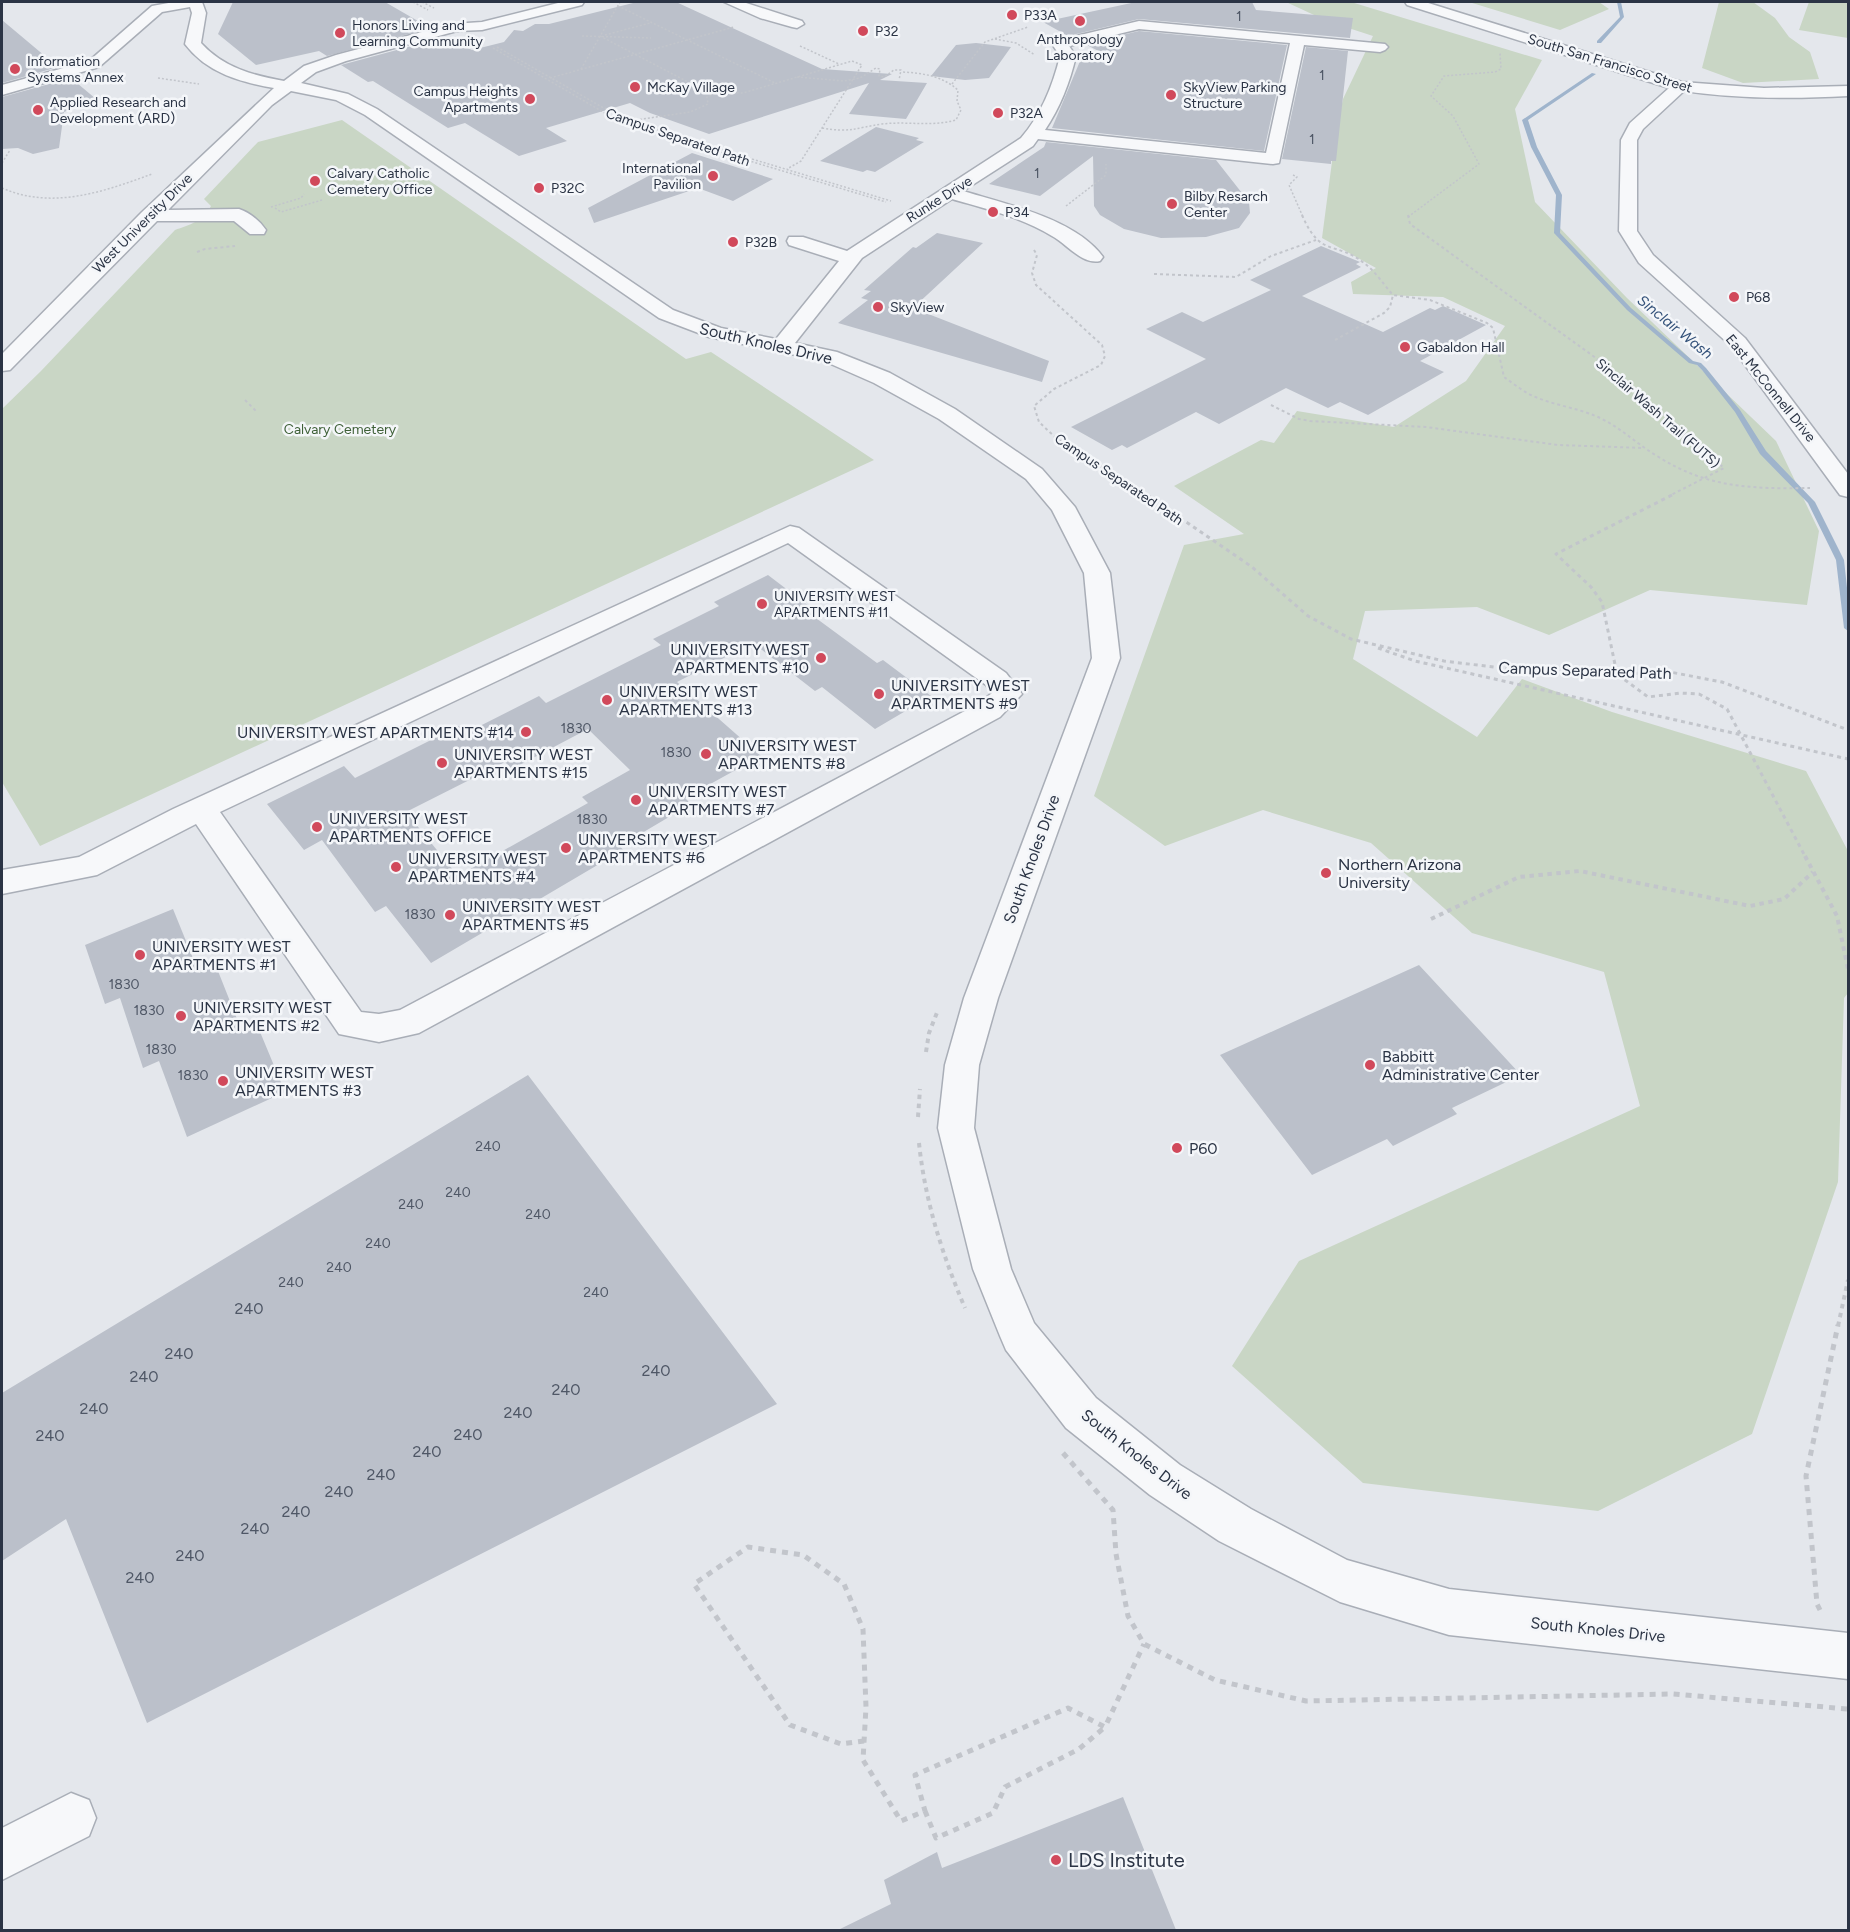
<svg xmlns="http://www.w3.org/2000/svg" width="1850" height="1932" viewBox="0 0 1850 1932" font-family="Figtree,sans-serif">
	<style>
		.green { fill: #c9d6c5 }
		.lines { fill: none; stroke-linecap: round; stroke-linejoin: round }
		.stream { fill: #9fb4cc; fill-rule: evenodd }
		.building { fill: #bbc0ca; fill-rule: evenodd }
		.minor-casing { stroke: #a9aeb7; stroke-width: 3 }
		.path-far4 { stroke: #c2c5cb; stroke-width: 1.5; stroke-dasharray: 2 2; stroke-linecap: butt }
		.path-far3 { stroke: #c2c5cb; stroke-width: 2; stroke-dasharray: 3 3; stroke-linecap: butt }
		.path-far2 { stroke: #c2c5cb; stroke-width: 3; stroke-dasharray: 4 4; stroke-linecap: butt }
		.path-far1 { stroke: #c2c5cb; stroke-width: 4; stroke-dasharray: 4.5 4.5; stroke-linecap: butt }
		.path { stroke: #c2c5cb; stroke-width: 5; stroke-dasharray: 6 6; stroke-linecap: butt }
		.minor { fill: #f7f8fa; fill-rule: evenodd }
		.poi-dot { fill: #d1495b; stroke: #f4f6f9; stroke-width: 2 }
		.labels { text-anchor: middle; stroke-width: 5; stroke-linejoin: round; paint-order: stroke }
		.far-poi-label { font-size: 14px; fill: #2b3445; stroke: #f4f6f9; text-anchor: start }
		.number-label { font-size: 14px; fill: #4f5766 }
		.far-street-label { font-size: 14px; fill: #2b3445; stroke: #f4f6f9 }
		.far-park-label { font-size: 14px; fill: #3f6138; stroke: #f4f6f9 }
		.far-water-label { font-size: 15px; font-style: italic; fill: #34527a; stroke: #f4f6f9 }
		.street-label { font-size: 16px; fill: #2b3445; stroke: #f4f6f9 }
		.poi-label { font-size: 16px; fill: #2b3445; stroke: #f4f6f9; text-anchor: start }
		.near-number-label { font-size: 16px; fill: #4f5766 }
		.near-poi-label { font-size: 20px; fill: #2b3445; stroke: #f4f6f9; text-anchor: start }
	</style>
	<rect width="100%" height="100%" fill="#e4e7ec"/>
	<path class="green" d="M1286,2H1351L1542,60L1515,109L1535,202L1627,298L1776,441L1819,531L1807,605L1650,590L1549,635L1477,607L1365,611L1353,659L1477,737L1522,679L1612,712L1806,771L1848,851V993L1844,998L1838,1182L1752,1434L1598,1511L1363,1483L1232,1366L1299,1261L1640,1106L1604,972L1472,933L1371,843L1263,810L1165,846L1094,796L1184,545L1244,534L1174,486L1261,440L1274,443L1297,411L1394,427L1466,381L1505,326L1443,297L1353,294L1351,282L1376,268L1322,238L1336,131L1343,99L1373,36L1327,21Z
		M1469,2H1599L1609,9L1560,30Z
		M1719,2H1753L1775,18L1789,37L1810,52L1819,79L1743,83L1702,68Z
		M1809,2H1848V38L1799,30Z
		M342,120L686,359L711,352L874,460L40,846L2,782V409L41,371L175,230C189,225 204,221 211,206L204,199L258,142Z"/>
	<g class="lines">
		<path class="stream" d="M1617,2H1621L1624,17L1601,43H1597V41L1620,17Z
			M1592,73L1596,74L1528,120L1537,147L1562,195L1560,233L1631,308L1693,361L1701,363L1706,368L1740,410L1766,451L1815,502L1844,560L1848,597V631L1844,628L1836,560L1808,503L1760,454L1735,412L1702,370L1697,365L1689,363L1627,310L1554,233L1556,195L1531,147L1522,120Z"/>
	</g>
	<path class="building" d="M233,2H385L430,28L327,56L319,51L256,65L218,34Z
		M637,2H676L822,69L892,74L880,80L927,83L906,119L849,114L869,83L709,134L650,113L630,103L546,128L567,141L519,156L465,123L448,128L373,81L368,82L341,65L445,37L472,50L504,42L514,30L523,31L535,24H549Z
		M1136,2H1252L1256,10L1353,18L1350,38L1139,19L1068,36L1043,22Z
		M2,20L58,67L2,83Z
		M1139,31L1287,45L1264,151L1052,128L1083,54L1108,56L1085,44Z
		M976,43L1011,47L989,78L965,80L931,76L956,45Z
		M1306,47L1348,51L1336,161H1331V164L1282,159Z
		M71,78L96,99L64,112L59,148L33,154L18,148L2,149V97Z
		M876,127L919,138L916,140L924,142L875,172L867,170L863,172L820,161Z
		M1046,142L1216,160L1249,202L1250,213L1239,228L1206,237L1161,238L1124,229L1100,215L1094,206L1093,156L1040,196L989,184L1044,147Z
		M692,153L773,179L733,201L698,188L594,223L588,208Z
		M937,233L983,243L913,308L1049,361L1042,382L838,323L868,300L861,298L871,291L864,290L913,247L916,248Z
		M1321,246L1360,262L1356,264L1361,267L1302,296L1383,332L1430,308L1435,310L1443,306L1486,325L1420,361L1444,372L1368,415L1340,402L1328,408L1286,388L1219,424L1196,412L1127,448L1122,445L1112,450L1071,427L1206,359L1146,329L1182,312L1203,322L1271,290L1250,280Z
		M768,575L810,607L805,610L877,663L883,660L931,696L875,729L822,687L815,691L753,643L677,682L761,756L685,798L691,804L620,846L623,850L431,963L386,906L375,912L322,840L304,850L267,804L344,766L355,778L459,726L466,733L539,696L546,703L661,645L653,639L719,606L714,602ZM588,729L630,770L582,797L588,803L458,876L406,812L505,762L512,769Z
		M173,909L199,973L216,966L243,1034L258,1027L285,1092L187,1137L159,1061L143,1068L120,998L105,1004L85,945Z
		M1419,965L1521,1075L1452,1108L1457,1114L1393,1146L1387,1139L1312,1175L1220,1055Z
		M528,1075L777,1404L147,1723L66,1519L2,1561V1393Z
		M1123,1797L1176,1930H838L891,1904L884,1880L937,1852L942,1868Z"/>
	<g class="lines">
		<defs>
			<path id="minor" d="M174,2H202L206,13L201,43C224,68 252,75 284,81L304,66L336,55L452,24L482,22L562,2H584L582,5L482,30L457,31L346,61L316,72L301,83L348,94L377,109L673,310L721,328L776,339L839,261L789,245L787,241L789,237H803L847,251L1021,138C1041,115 1053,85 1060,56L1052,44L1055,41L1139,21L1385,44L1388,47L1385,50L1380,52L1304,45L1279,163L1273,164L1038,139L1033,146L963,191C1006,204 1076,219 1103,257L1100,261C1082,265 1067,244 1052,236C1021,217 986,209 952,199L862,258L795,343L837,352L890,373L955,409L1042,469L1075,507L1110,573L1120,658L998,998L979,1065L974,1128L1011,1269L1034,1323L1096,1398L1180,1465L1251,1509L1347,1560L1449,1589L1848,1633V1679L1449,1635L1340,1602L1219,1541L1150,1495L1066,1428L1006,1350L1000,1336L973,1269L938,1128L945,1065L964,998L1092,658L1084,573L1052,510L1026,479L939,419L874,383L824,361L709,337L659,318L365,115L336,100L291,91L272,105L168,210L239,209C249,212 260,221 266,230L264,234H250L234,221H157L10,370L2,371V354L142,212L274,88C240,82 207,73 185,44L192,13L190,7L162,12L99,67L2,95V85L89,61L152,6ZM1139,29L1290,43L1266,153L1045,130C1060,108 1070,82 1076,56L1069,46Z
				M724,2H743L802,21L804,24L797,28L792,27L760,18Z
				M1405,2H1425L1682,82L1764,88L1848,86V96C1794,99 1738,99 1684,91L1643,129L1637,140V231L1653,255L1745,338L1848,474V497L1840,495L1731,346L1639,263L1619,231L1621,140L1630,123L1669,88L1407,5Z
				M790,526L799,528L1006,673L1022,694L1000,717L419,1033L379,1042L339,1034L196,824L97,875L2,894V870L79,857L173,809ZM788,543L986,685L992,693L980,703L400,1010L379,1014L361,1012L220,812Z
				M71,1793L89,1800L96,1818L89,1836L2,1880V1828Z"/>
		</defs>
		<use href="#minor" class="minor-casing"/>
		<path class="path-far4" d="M413,2L428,10
			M422,2L434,8
			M618,6L775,83
			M605,35L650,23
			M582,36L651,38
			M600,36L711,94
			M995,39L1016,43L1035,55
			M800,46L839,64
			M497,47L602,107L666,133L891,201
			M493,48L610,116L673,138L886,202
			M581,69L620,2
			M797,77L844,81L860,78L876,68L880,69L879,76L884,77L894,70H901L899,80
			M158,78L199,84
			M550,78L734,27
			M952,84L985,42L1028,27
			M636,120L690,112L708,104L707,97L720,92L743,93L852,61L862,65L801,161L787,169
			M822,128C850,133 855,128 882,124C907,121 931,127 956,120L961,110L957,101L958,90C942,76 923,73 902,72
			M2,163L10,150
			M1293,175L1297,177L1289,185L1303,217
			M2,188C52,210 103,192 152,174
			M1066,206L1106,175V164
			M271,207L301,198L304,194
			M275,208L281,212L322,200
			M1408,217L1479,164L1453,116L1431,96L1444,76L1495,72L1501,69L1500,53"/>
		<path class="path-far3" d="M1302,215C1321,259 1335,240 1364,263C1375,271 1384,285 1393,295
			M1408,215L1410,224L1607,366L1724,468L1669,496
			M1034,250L1037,255L1032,273L1036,285L1102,345L1105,356L1101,365L1054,389L1034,406L1039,422L1057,439L1149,496
			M197,252L205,249L235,246
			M1154,274L1236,277L1271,256L1316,240
			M1335,340L1384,313L1390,307L1393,295L1430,300L1487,323L1493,328L1504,377C1511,382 1519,388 1527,393C1549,405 1577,407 1600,418C1621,428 1637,444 1657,456C1707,488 1752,489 1810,488
			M245,400L256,411
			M1271,405L1299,419L1310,421L1426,427L1558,445L1644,448"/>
		<path class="path-far2" d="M1147,495L1252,567L1308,616L1351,639L1444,661L1518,670L1617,674L1670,672L1722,682L1848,730
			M1672,495L1556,554L1591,587L1602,602L1617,674L1648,697L1680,693L1699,694L1727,709L1806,858
			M1378,648L1415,661L1848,759"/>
		<path class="path-far1" d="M1805,856L1837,916L1848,969
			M1431,919L1519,877L1580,871L1750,906L1784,899L1813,872
			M926,1052L929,1033L938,1010
			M918,1117L920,1089
			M919,1143C925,1201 942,1254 965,1308
			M1838,1326L1848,1280"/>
		<path class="path" d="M1063,1453L1113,1510L1116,1554L1128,1616L1144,1644L1215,1680L1306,1701L1673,1694L1848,1709
			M1820,1610L1817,1604L1806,1476L1838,1325
			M864,1741L841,1744L790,1725L694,1584L748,1547L803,1555L844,1584L863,1629L866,1707L863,1760L901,1821L925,1811L915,1775L1068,1708L1105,1727L1144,1644
			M925,1811L936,1838L993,1813L1005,1787L1079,1749L1105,1727"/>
		<use href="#minor" class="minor"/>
	</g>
	<g class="poi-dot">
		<circle cx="1012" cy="15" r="6"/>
		<circle cx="1080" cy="21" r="6"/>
		<circle cx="863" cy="31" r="6"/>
		<circle cx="340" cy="33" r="6"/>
		<circle cx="15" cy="69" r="6"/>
		<circle cx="635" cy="87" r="6"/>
		<circle cx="1171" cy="95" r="6"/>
		<circle cx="530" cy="99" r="6"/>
		<circle cx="38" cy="110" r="6"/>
		<circle cx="998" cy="113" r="6"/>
		<circle cx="713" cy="176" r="6"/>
		<circle cx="315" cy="181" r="6"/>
		<circle cx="539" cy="188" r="6"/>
		<circle cx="1172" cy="204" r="6"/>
		<circle cx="993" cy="212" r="6"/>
		<circle cx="733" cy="242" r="6"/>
		<circle cx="1734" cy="297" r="6"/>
		<circle cx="878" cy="307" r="6"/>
		<circle cx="1405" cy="347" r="6"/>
		<circle cx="762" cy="604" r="6"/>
		<circle cx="821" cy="658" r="6"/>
		<circle cx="879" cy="694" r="6"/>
		<circle cx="607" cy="700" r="6"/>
		<circle cx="526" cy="732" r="6"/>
		<circle cx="706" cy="754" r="6"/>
		<circle cx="442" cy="763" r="6"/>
		<circle cx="636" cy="800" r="6"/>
		<circle cx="317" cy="827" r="6"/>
		<circle cx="566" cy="848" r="6"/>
		<circle cx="396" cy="867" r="6"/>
		<circle cx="1326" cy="873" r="6"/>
		<circle cx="450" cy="915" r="6"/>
		<circle cx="140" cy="955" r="6"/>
		<circle cx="181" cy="1016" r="6"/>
		<circle cx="1370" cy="1065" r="6"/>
		<circle cx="223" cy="1081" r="6"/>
		<circle cx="1177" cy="1148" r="6"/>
		<circle cx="1056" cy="1860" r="6"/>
	</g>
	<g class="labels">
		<g class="far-poi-label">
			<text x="1024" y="20">P33A</text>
			<text x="352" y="30">Honors Living and<tspan x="352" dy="16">Learning Community</tspan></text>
			<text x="875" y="36">P32</text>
			<text x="1080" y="44" text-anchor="middle">Anthropology<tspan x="1080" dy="16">Laboratory</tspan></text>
			<text x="27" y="66">Information<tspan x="27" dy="16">Systems Annex</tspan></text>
			<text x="647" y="92">McKay Village</text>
			<text x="1183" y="92">SkyView Parking<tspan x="1183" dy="16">Structure</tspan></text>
			<text x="518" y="96" text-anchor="end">Campus Heights<tspan x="518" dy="16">Apartments</tspan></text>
			<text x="50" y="107">Applied Research and<tspan x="50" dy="16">Development (ARD)</tspan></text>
			<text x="1010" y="118">P32A</text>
			<text x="701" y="173" text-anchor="end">International<tspan x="701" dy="16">Pavilion</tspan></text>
			<text x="327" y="178">Calvary Catholic<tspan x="327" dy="16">Cemetery Office</tspan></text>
			<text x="551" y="193">P32C</text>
			<text x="1184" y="201">Bilby Resarch<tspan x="1184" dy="16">Center</tspan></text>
			<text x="1005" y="217">P34</text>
			<text x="745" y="247">P32B</text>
			<text x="1746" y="302">P68</text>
			<text x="890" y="312">SkyView</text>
			<text x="1417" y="352">Gabaldon Hall</text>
			<text x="774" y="601">UNIVERSITY WEST<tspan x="774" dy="16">APARTMENTS #11</tspan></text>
		</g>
		<g class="number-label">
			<text x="1239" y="21">1</text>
			<text x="1322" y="80">1</text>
			<text x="1312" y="144">1</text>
			<text x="1037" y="178">1</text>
			<text x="576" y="733">1830</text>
			<text x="676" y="757">1830</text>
			<text x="592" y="824">1830</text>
			<text x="420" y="919">1830</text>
			<text x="124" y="989">1830</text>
			<text x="149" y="1015">1830</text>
			<text x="161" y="1054">1830</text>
			<text x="193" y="1080">1830</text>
			<text x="488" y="1151">240</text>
			<text x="458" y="1197">240</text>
			<text x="411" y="1209">240</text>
			<text x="538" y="1219">240</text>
			<text x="378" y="1248">240</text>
			<text x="339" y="1272">240</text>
			<text x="291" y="1287">240</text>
			<text x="596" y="1297">240</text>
		</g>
		<g class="far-street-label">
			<text transform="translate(1610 63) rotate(17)" y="5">South San Francisco Street</text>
			<text transform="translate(678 137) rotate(19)" y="5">Campus Separated Path</text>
			<text transform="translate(939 199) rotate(-32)" y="5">Runke Drive</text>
			<text transform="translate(142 223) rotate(-45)" y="5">West University Drive</text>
			<text transform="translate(1771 388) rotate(51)" y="5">East McConnell Drive</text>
			<text transform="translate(1658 413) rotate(41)" y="5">Sinclair Wash Trail (FUTS)</text>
			<text transform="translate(1119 479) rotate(34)" y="5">Campus Separated Path</text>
		</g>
		<g class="far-park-label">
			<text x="340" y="434">Calvary Cemetery</text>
		</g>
		<g class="far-water-label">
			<text transform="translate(1675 327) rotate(39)" y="5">Sinclair Wash</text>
		</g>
		<g class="street-label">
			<text transform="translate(766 343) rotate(13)" y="6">South Knoles Drive</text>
			<text transform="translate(1585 670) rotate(2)" y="6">Campus Separated Path</text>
			<text transform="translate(1031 859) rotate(-70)" y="6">South Knoles Drive</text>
			<text transform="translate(1137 1454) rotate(38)" y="6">South Knoles Drive</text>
			<text transform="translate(1598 1629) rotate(6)" y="6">South Knoles Drive</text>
		</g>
		<g class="poi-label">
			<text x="809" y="655" text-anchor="end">UNIVERSITY WEST<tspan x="809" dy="18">APARTMENTS #10</tspan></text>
			<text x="891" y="691">UNIVERSITY WEST<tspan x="891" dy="18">APARTMENTS #9</tspan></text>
			<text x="619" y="697">UNIVERSITY WEST<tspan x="619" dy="18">APARTMENTS #13</tspan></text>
			<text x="514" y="738" text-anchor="end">UNIVERSITY WEST APARTMENTS #14</text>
			<text x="718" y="751">UNIVERSITY WEST<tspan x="718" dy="18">APARTMENTS #8</tspan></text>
			<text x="454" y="760">UNIVERSITY WEST<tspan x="454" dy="18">APARTMENTS #15</tspan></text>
			<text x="648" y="797">UNIVERSITY WEST<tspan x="648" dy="18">APARTMENTS #7</tspan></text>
			<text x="329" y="824">UNIVERSITY WEST<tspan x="329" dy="18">APARTMENTS OFFICE</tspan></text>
			<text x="578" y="845">UNIVERSITY WEST<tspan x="578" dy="18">APARTMENTS #6</tspan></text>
			<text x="408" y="864">UNIVERSITY WEST<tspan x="408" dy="18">APARTMENTS #4</tspan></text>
			<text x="1338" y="870">Northern Arizona<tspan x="1338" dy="18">University</tspan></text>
			<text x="462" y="912">UNIVERSITY WEST<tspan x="462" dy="18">APARTMENTS #5</tspan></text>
			<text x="152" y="952">UNIVERSITY WEST<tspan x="152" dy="18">APARTMENTS #1</tspan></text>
			<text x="193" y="1013">UNIVERSITY WEST<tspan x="193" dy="18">APARTMENTS #2</tspan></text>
			<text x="1382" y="1062">Babbitt<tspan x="1382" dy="18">Administrative Center</tspan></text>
			<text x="235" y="1078">UNIVERSITY WEST<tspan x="235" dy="18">APARTMENTS #3</tspan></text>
			<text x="1189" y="1154">P60</text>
		</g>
		<g class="near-number-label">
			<text x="249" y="1314">240</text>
			<text x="179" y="1359">240</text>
			<text x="656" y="1376">240</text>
			<text x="144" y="1382">240</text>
			<text x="566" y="1395">240</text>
			<text x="94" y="1414">240</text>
			<text x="518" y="1418">240</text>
			<text x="468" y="1440">240</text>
			<text x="50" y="1441">240</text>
			<text x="427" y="1457">240</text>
			<text x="381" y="1480">240</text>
			<text x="339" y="1497">240</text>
			<text x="296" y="1517">240</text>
			<text x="255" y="1534">240</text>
			<text x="190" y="1561">240</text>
			<text x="140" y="1583">240</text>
		</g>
		<g class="near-poi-label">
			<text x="1068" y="1867">LDS Institute</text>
		</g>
	</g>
	<rect width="1850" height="1932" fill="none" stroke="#2b3445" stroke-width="6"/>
</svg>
